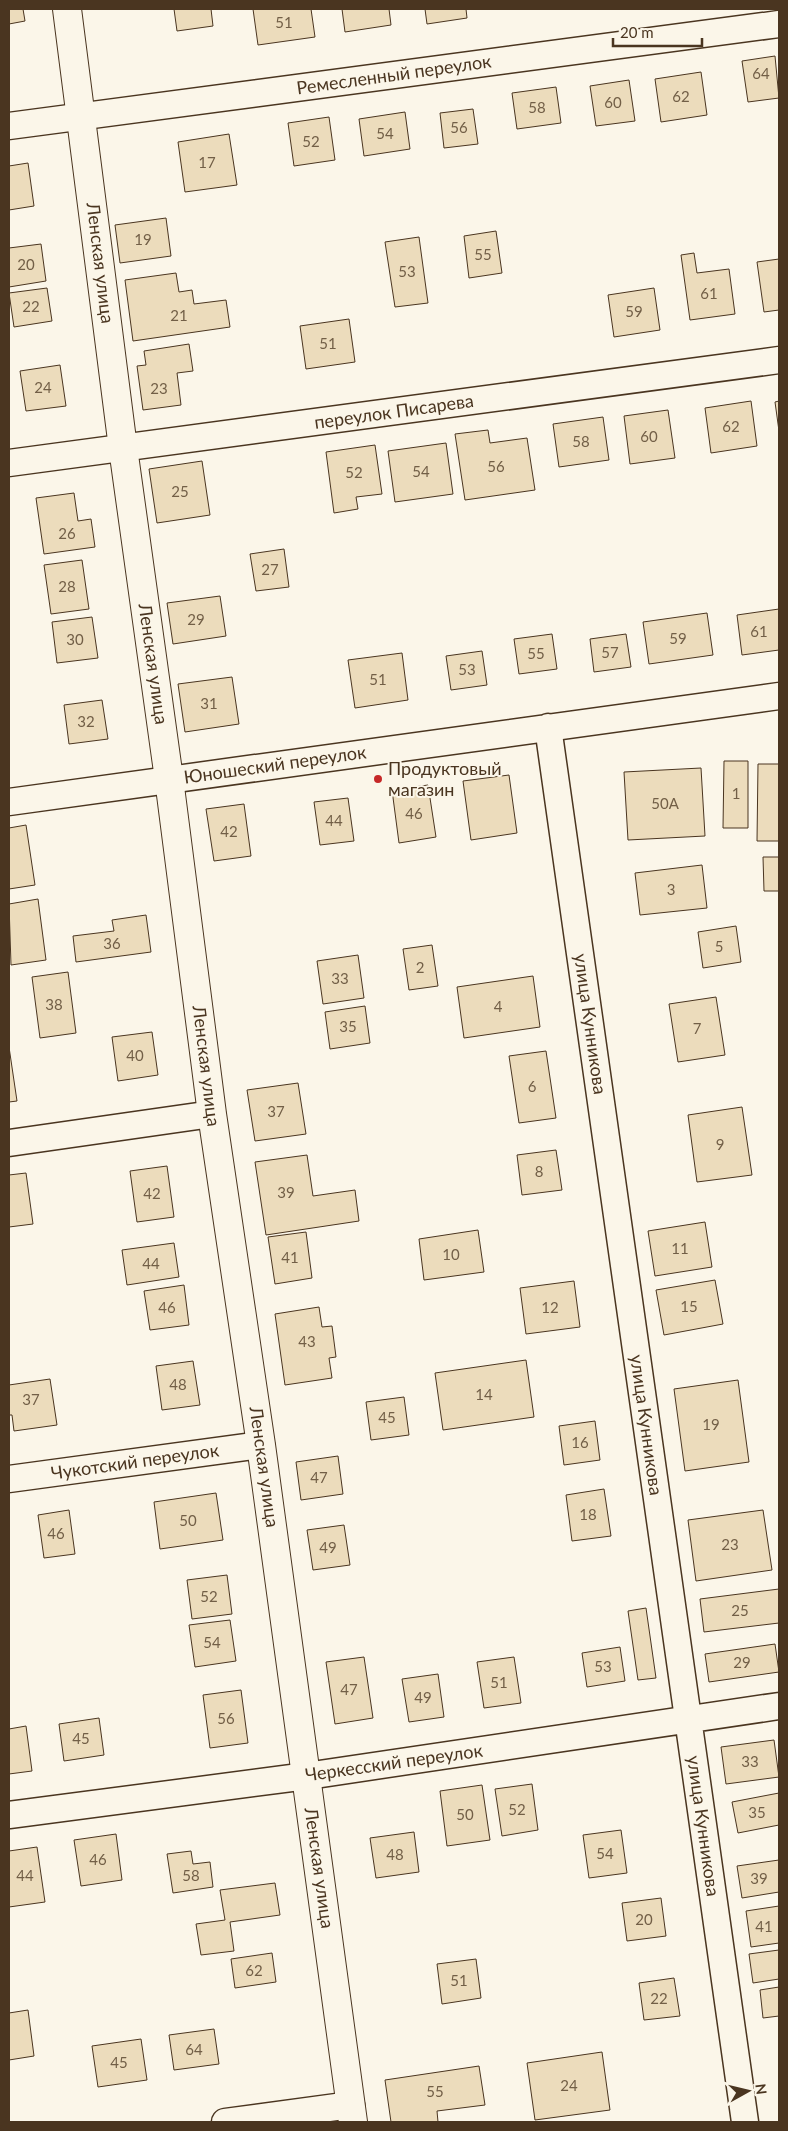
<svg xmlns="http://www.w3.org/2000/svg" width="788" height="2131" viewBox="0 0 788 2131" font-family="Lato,sans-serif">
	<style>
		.building { fill: #ecdcbc; stroke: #4a3520 }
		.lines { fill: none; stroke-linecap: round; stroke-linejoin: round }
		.minor-casing { stroke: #4a3520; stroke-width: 29 }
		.tertiary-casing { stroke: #4a3520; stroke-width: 30 }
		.minor { stroke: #fbf6e9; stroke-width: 26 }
		.tertiary { stroke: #fbf6e9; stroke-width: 28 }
		.poi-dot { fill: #c62828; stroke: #fbf6e9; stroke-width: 2 }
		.labels { text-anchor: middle; stroke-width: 4; stroke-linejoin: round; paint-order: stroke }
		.number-label { font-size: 15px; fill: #725f47 }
		.street-label { font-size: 18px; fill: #4a3520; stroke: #fbf6e9 }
		.poi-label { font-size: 18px; fill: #4a3520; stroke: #fbf6e9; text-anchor: start }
	</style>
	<rect width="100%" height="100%" fill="#fbf6e9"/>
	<path class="building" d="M9,9H23L25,21L9,24Z
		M174,9H211L213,26L177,31Z
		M253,9H311L315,37L258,45Z
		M342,9H389L391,25L345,32Z
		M425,9H466L467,18L427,24Z
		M775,56L779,98L748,102L742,61Z
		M701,72L707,115L661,122L655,79Z
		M629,80L635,121L596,126L590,86Z
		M556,87L561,123L517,129L512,93Z
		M473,109L478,144L444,148L440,113Z
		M405,112L410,149L364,156L359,119Z
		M329,117L335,160L294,166L288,123Z
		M229,134L237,185L185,192L178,142Z
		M28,163L34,206L9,210V166Z
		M166,218L171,256L120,263L115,225Z
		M496,231L502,273L469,278L464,236Z
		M419,237L428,303L395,307L385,242Z
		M41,244L46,281L9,287V248Z
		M694,253L697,273L729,269L735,314L690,320L681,255Z
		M779,259V310L764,312L757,262Z
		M176,273L179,292L192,290L194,304L226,300L230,327L133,341L125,280Z
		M47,288L52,321L14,327L9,293Z
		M654,288L660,330L614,337L608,295Z
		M349,319L355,362L306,369L300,326Z
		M189,344L193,371L177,373L181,405L143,410L137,366L146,365L144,351Z
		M60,365L66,406L26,411L20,371Z
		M751,401L757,446L711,453L705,408Z
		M779,401V431L775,402Z
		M668,410L675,458L630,464L624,416Z
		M603,417L609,460L559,467L553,424Z
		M488,430L490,443L527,438L535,490L465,500L455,434Z
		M446,443L453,494L395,502L388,451Z
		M375,445L382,494L356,497L358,509L334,513L326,452Z
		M202,461L210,515L157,523L149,469Z
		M74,493L78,521L91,519L95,547L44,554L36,498Z
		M284,549L289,587L256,591L250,554Z
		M82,560L89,609L51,614L44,565Z
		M220,596L226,636L173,644L167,603Z
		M779,609V650L742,655L737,615Z
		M707,613L713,655L649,664L643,622Z
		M92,617L98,658L57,663L52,622Z
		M552,634L557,669L519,674L514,639Z
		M626,634L631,667L594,672L590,639Z
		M482,651L487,685L451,690L446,656Z
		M402,653L408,700L355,708L348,660Z
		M232,677L239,724L185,732L178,684Z
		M102,700L108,739L69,744L64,705Z
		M724,761H748V828H723Z
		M758,764H779V841H757Z
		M701,768L705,836L628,840L624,772Z
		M509,775L517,833L471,840L463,781Z
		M428,785L436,837L399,843L392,790Z
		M348,798L354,841L320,845L314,802Z
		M244,804L251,856L214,861L206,809Z
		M26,825L35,885L9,889V828Z
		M763,857H779V891H764Z
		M702,865L707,908L640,915L635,873Z
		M38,899L46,960L11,965L9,904Z
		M146,915L151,952L76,962L73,936L114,931L112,920Z
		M736,926L741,962L703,968L698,932Z
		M432,945L438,986L409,990L403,949Z
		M358,955L364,998L323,1004L317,961Z
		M68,972L76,1033L40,1038L32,977Z
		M533,976L540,1027L464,1038L457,987Z
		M716,997L725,1055L678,1062L669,1004Z
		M365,1006L370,1043L330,1049L325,1012Z
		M152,1032L158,1075L118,1081L112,1037Z
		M9,1047L17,1101L9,1102Z
		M546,1051L556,1118L519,1123L509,1056Z
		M298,1083L306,1134L255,1141L247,1090Z
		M742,1107L752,1175L697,1182L688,1115Z
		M556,1150L562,1190L522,1195L517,1155Z
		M307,1155L313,1196L355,1190L359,1221L266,1235L255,1162Z
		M167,1166L174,1217L137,1222L130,1171Z
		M26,1173L33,1224L9,1227V1175Z
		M705,1222L712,1267L655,1276L648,1231Z
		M478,1230L484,1272L424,1280L419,1239Z
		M306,1232L312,1278L275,1284L268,1237Z
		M174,1243L179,1277L127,1285L122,1250Z
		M715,1280L723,1324L664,1335L656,1290Z
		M574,1281L580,1327L526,1334L520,1288Z
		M184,1285L189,1325L150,1330L144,1291Z
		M319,1307L322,1327L332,1326L336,1357L329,1358L332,1378L285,1385L275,1314Z
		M526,1360L534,1417L443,1430L435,1373Z
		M193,1361L200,1405L162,1410L156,1366Z
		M50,1379L57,1425L14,1431L12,1415H9V1385Z
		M738,1380L749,1462L685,1471L674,1389Z
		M404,1397L409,1435L371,1440L366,1402Z
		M595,1421L600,1460L564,1465L559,1426Z
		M338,1456L343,1494L301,1500L296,1462Z
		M604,1489L611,1536L572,1541L566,1495Z
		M216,1493L223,1540L160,1549L154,1502Z
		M69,1510L75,1554L44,1558L38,1515Z
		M763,1510L772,1570L696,1581L688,1520Z
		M344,1525L350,1565L313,1570L307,1530Z
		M227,1575L232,1614L192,1619L187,1580Z
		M779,1589V1623L704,1632L700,1599Z
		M646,1608L656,1678L638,1680L628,1611Z
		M230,1620L236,1661L195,1667L189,1625Z
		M775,1644L779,1672L709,1682L705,1654Z
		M620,1647L625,1681L587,1687L582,1653Z
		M364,1657L373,1718L335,1724L326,1662Z
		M514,1657L521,1703L484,1708L477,1662Z
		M438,1674L444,1717L409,1722L402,1679Z
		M241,1690L248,1743L210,1748L203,1695Z
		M99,1718L104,1755L64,1761L59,1724Z
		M26,1726L32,1771L9,1774V1729Z
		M774,1740L779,1777L726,1784L721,1747Z
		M532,1784L538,1830L502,1836L495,1789Z
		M482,1785L490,1840L447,1846L440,1791Z
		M779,1793V1825L738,1833L732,1802Z
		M621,1830L627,1873L589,1878L583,1835Z
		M414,1832L419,1872L376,1878L370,1838Z
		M116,1834L122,1880L81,1886L74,1840Z
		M37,1847L45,1902L9,1907V1851Z
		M191,1851L193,1864L210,1862L213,1887L173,1893L167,1854Z
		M779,1860V1892L742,1898L737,1866Z
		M275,1883L280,1915L230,1922L234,1951L201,1955L196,1924L225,1920L220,1890Z
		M661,1898L666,1936L627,1941L622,1903Z
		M779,1906V1943L751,1947L746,1911Z
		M779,1950V1979L753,1983L749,1954Z
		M272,1953L276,1982L235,1988L231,1959Z
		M476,1959L481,1998L442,2004L437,1964Z
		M674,1978L680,2016L644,2020L639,1983Z
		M779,1987V2016L763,2018L760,1990Z
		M28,2010L34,2056L9,2060V2013Z
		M214,2029L219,2064L174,2070L169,2035Z
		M141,2039L147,2080L98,2087L92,2046Z
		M602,2052L610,2110L535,2120L527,2063Z
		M479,2066L485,2105L437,2111L438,2122H391L385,2080Z"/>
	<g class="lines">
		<defs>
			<path id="minor" d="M9,126L779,24
				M9,463L779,360
				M548,727L745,2122
				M9,802L779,696
				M9,1143L212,1114
				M9,1479L261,1445
				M9,1815L307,1776L779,1706
				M225,2122L351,2105"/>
			<path id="tertiary" d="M67,9L123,448L169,779L212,1114L261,1445L353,2122"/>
		</defs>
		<use href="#minor" class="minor-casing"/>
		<use href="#tertiary" class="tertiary-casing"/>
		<use href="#minor" class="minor"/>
		<use href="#tertiary" class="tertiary"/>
	</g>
	<circle class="poi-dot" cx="378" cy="779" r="5"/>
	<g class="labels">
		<g class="number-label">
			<text x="284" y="28">51</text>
			<text x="761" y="79">64</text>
			<text x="681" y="102">62</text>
			<text x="613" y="108">60</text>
			<text x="537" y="113">58</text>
			<text x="459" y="133">56</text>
			<text x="385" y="139">54</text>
			<text x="311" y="147">52</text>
			<text x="207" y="168">17</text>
			<text x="143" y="245">19</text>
			<text x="483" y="260">55</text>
			<text x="26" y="270">20</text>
			<text x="407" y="277">53</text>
			<text x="709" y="299">61</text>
			<text x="31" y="312">22</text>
			<text x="634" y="317">59</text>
			<text x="179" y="321">21</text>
			<text x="328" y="349">51</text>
			<text x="43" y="393">24</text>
			<text x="159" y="394">23</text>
			<text x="731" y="432">62</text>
			<text x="649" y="442">60</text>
			<text x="581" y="447">58</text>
			<text x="496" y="472">56</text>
			<text x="421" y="477">54</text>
			<text x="354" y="478">52</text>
			<text x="180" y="497">25</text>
			<text x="67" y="539">26</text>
			<text x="270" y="575">27</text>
			<text x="67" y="592">28</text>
			<text x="196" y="625">29</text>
			<text x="759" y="637">61</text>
			<text x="678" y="644">59</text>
			<text x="75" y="645">30</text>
			<text x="610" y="658">57</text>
			<text x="536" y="659">55</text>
			<text x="467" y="675">53</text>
			<text x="378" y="685">51</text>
			<text x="209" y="709">31</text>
			<text x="86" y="727">32</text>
			<text x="736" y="799">1</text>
			<text x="665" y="809">50А</text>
			<text x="414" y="819">46</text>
			<text x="334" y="826">44</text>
			<text x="229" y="837">42</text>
			<text x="671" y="895">3</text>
			<text x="112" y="949">36</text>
			<text x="719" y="952">5</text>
			<text x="420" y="973">2</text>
			<text x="340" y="984">33</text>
			<text x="54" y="1010">38</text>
			<text x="498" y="1012">4</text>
			<text x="348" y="1032">35</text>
			<text x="697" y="1034">7</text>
			<text x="135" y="1061">40</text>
			<text x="532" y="1092">6</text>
			<text x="276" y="1117">37</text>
			<text x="720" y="1150">9</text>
			<text x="539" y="1177">8</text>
			<text x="286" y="1198">39</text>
			<text x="152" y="1199">42</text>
			<text x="680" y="1254">11</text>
			<text x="451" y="1260">10</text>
			<text x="290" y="1263">41</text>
			<text x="151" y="1269">44</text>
			<text x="689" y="1312">15</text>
			<text x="167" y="1313">46</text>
			<text x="550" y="1313">12</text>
			<text x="307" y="1347">43</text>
			<text x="178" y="1390">48</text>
			<text x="484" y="1400">14</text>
			<text x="31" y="1405">37</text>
			<text x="387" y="1423">45</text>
			<text x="711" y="1430">19</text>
			<text x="580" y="1448">16</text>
			<text x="319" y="1483">47</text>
			<text x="588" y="1520">18</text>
			<text x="188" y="1526">50</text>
			<text x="56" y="1539">46</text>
			<text x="730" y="1550">23</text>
			<text x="328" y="1553">49</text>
			<text x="209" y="1602">52</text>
			<text x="740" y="1616">25</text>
			<text x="212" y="1648">54</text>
			<text x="742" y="1668">29</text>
			<text x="603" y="1672">53</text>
			<text x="499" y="1688">51</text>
			<text x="349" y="1695">47</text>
			<text x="423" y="1703">49</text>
			<text x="226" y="1724">56</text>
			<text x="81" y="1744">45</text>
			<text x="750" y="1767">33</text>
			<text x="517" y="1815">52</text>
			<text x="757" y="1818">35</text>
			<text x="465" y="1820">50</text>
			<text x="605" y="1859">54</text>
			<text x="395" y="1860">48</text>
			<text x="98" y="1865">46</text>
			<text x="25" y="1881">44</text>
			<text x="191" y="1881">58</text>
			<text x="759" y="1884">39</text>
			<text x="644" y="1925">20</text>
			<text x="764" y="1932">41</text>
			<text x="254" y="1976">62</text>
			<text x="459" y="1986">51</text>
			<text x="659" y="2004">22</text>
			<text x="194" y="2055">64</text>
			<text x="119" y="2068">45</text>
			<text x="569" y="2091">24</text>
			<text x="435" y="2097">55</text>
		</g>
		<g class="street-label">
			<text transform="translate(394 75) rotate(-8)" y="6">Ремесленный переулок</text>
			<text transform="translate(100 263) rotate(83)" y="6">Ленская улица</text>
			<text transform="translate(394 412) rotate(-8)" y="6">переулок Писарева</text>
			<text transform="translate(153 664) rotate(82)" y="6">Ленская улица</text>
			<text transform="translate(275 765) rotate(-8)" y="6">Юношеский переулок</text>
			<text transform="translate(590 1024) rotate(82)" y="6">улица Кунникова</text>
			<text transform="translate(206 1066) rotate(83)" y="6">Ленская улица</text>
			<text transform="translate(646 1425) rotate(82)" y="6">улица Кунникова</text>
			<text transform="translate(135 1462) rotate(-8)" y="6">Чукотский переулок</text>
			<text transform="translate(264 1467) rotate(82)" y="6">Ленская улица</text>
			<text transform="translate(394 1763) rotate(-8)" y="6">Черкесский переулок</text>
			<text transform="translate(703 1826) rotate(82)" y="6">улица Кунникова</text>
			<text transform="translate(319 1868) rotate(82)" y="6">Ленская улица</text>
		</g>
		<g class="poi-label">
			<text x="388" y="775">Продуктовый<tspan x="388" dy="21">магазин</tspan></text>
		</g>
	</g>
	<rect width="788" height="2131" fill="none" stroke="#4a3520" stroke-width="20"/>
	<g transform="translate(748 2091) rotate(82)" stroke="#fbf6e9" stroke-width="4" paint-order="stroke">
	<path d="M0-4L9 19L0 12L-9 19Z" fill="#4a3520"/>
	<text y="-8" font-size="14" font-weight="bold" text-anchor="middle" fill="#4a3520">N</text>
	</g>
	<path d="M613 38v8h89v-8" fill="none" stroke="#4a3520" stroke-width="2.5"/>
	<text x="620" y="38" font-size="15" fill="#4a3520" stroke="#fbf6e9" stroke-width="4" paint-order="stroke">20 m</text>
</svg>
